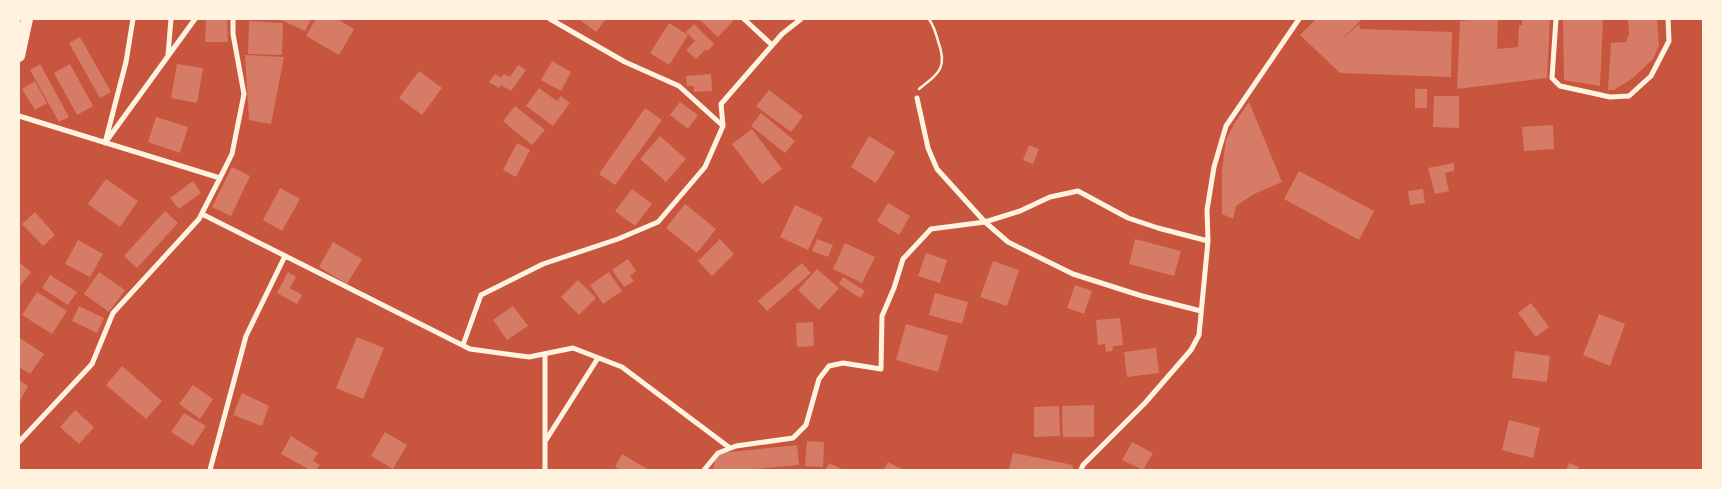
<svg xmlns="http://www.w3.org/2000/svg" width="1722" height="489" viewBox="0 0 1722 489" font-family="'Alegreya Sans',sans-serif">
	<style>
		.building { fill: #d67c66 }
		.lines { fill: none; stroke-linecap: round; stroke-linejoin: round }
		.path { stroke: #fff3e0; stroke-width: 2.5 }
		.minor { stroke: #fff3e0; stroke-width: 5 }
		.primary { stroke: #fff3e0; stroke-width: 12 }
	</style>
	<rect width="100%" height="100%" fill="#c8553d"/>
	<path class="building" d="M206,19H227L228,42H205Z
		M279,19H311L305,31Z
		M316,19H337L354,29L339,55L306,36Z
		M579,19H606L596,32Z
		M699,19H730L733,21L718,37Z
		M1316,19H1362L1338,43L1359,24L1360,29L1452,32L1451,77L1340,73L1300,35Z
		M1480,19H1498L1497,49L1518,47L1519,25H1522V19H1550L1547,78L1457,89L1460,21Z
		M1563,19H1603L1600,86L1564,80Z
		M1628,19H1657L1659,45L1653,59L1633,78L1614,90H1608L1611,43L1626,42L1629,34Z
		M249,21L283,23L282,55L248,54Z
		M669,23L688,35L669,65L650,53Z
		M694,24L714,44L708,51L706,49L696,59L686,50L695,41L686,32Z
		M80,37L111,92L100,98L69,43Z
		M245,55L284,57L271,124L249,120Z
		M552,61L571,72L561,91L541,80Z
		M40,64L69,117L59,122L30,70Z
		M70,64L93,106L77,115L54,73Z
		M177,64L203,68L197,103L171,98Z
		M518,65L526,70L511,91L501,85L499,88L489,82L495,74L501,78L504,74L510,77Z
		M419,71L442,88L422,115L399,98Z
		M711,74L712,91L694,92V86H687L686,76Z
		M35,81L47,103L35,110L22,89Z
		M539,88L557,101L561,96L570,103L553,126L526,106Z
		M1415,89H1427V108H1415Z
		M769,90L803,116L791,132L756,106Z
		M1434,96H1459V128L1433,127Z
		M680,102L698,115L688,129L670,115Z
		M1249,102L1282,182L1254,194L1236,206L1233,219L1222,214V170L1226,140L1234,124Z
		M515,106L545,130L532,145L503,121Z
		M645,108L662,120L615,185L599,174Z
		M761,113L795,141L785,153L751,126Z
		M156,117L188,127L180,153L148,142Z
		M1553,125L1554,149L1524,151L1522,127Z
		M752,129L782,169L762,184L732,144Z
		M660,136L686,159L666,182L640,159Z
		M869,136L895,152L876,183L851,167Z
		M517,143L530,150L516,177L503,170Z
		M1029,145L1039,149L1033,164L1023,160Z
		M1454,163V171L1445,173L1449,191L1435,194L1428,168Z
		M232,167L250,176L231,216L212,207Z
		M1299,171L1374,211L1359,240L1284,199Z
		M106,179L138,201L120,227L88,204Z
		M193,181L201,193L179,209L170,198Z
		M280,188L300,199L282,231L263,220Z
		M632,189L652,204L635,226L615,211Z
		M1423,189L1425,203L1410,205L1408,191Z
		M888,203L910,216L899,235L877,221Z
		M685,204L716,229L697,253L666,228Z
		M795,205L823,218L808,250L780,237Z
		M165,211L178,223L137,268L124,256Z
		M35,212L55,235L43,246L22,224Z
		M720,239L734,254L712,276L698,261Z
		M817,239L833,245L828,257L812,251Z
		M1135,239L1181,251L1174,276L1129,264Z
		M78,240L103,254L90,277L65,264Z
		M333,242L362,259L347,284L319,267Z
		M845,243L875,257L862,283L833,269Z
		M926,253L947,260L940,283L918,276Z
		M628,259L636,271L630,276L634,281L624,287L612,270Z
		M993,261L1019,270L1007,306L980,297Z
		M19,262L31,272L19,287Z
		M802,263L811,273L767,311L758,301Z
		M817,269L839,288L819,310L798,290Z
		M99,272L125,290L109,312L84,294Z
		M288,272L296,277L290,288L302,295L297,304L277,293Z
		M609,272L622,291L603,304L590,285Z
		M50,275L77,292L68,305L42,288Z
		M843,277L865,291L860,298L839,284Z
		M578,280L596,298L579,315L561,297Z
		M1075,285L1092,291L1084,314L1067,308Z
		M37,292L67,311L52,334L22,315Z
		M935,293L968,302L962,324L929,315Z
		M1531,303L1549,327L1536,337L1518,313Z
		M79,306L104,318L97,333L72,321Z
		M513,306L528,326L507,340L493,320Z
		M1599,314L1625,324L1610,366L1583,355Z
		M1120,318L1123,345L1113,346L1112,351L1106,352L1105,344L1098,345L1096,320Z
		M813,322L814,346L797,347L796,323Z
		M906,324L948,336L938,372L896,360Z
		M357,337L384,348L363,399L336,388Z
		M20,338L44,354L30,374L19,367Z
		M1156,348L1159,373L1127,377L1124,352Z
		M1515,351L1550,356L1547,382L1512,378Z
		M122,366L162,401L146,419L106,385Z
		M19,380L28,386L19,403Z
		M193,385L213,399L200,419L179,404Z
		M242,393L269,406L262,426L233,415Z
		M1094,405V437H1063L1062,406Z
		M1059,406L1060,436L1034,437V407Z
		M75,410L94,427L79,444L60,427Z
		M184,413L206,426L193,446L171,432Z
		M1509,420L1540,428L1533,458L1502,450Z
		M385,432L407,445L393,469L371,456Z
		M291,436L318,453L313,461L320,465L316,470H310L281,454Z
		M807,441L824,442L823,467L805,466Z
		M1132,442L1153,453L1143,470L1122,460Z
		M797,445L799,465L744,470H713L715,460L720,453Z
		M1013,453L1073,465L1072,470H1009Z
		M622,454L637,463L649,470H622L615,467Z
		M888,462L904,470H884Z
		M829,463L844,470H825Z
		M1569,463L1579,467L1577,470H1566Z"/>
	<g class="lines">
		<path class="path" d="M919,89C939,73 948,68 938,41C936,33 933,25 929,19"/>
		<path class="minor" d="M133,19L126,62L105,143L195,19
			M550,19L625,62L679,86L723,126
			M744,19L772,45
			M1556,19L1552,78L1560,86L1610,97L1629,96L1651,76L1669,41L1668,19
			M168,55L171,19
			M917,98L928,148L937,169L985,222L1008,242L1073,274L1142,296L1201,311
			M19,116L220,178
			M202,214L470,349L529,357L573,348L622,367L730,448
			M463,345L481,295L543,264L618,239L658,222L705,167L723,126L721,104L782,34L801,19
			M545,354V470
			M546,440L598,358
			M19,442L92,364L113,313L199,219L220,178L232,154L244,94L233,34V19
			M210,470L246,336L285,256
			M704,470L718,453L736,446L793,438L806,425L819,379L829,366L843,363L881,369L882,316L894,288L903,259L931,229L985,222L1020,211L1050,197L1078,191L1128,218L1158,228L1208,241
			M1081,470L1083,465L1145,403L1191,350L1199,335L1208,241L1207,210L1214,167L1226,126L1299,19"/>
		<path class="primary" d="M19,56L27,19"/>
	</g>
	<rect width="1722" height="489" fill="none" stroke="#fff3e0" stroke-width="40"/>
</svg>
